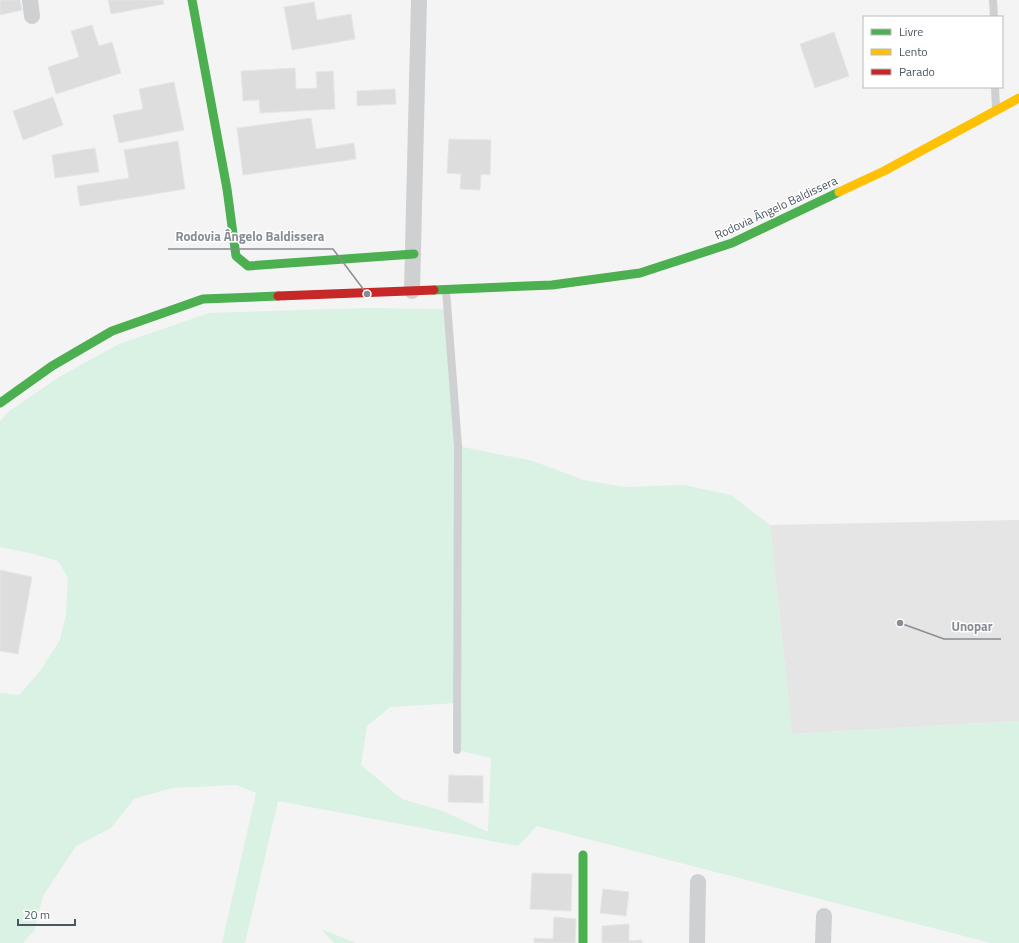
<svg xmlns="http://www.w3.org/2000/svg" width="1019" height="943" viewBox="0 0 1019 943" font-family="'Titillium Web',sans-serif">
	<style>
		.education { fill: #e6e5e6 }
		.green { fill: #d9f2e3; fill-rule: evenodd }
		.building { fill: #ddddde; stroke: #e5e6e7 }
		.lines { fill: none; stroke-linecap: round; stroke-linejoin: round }
		.lane { stroke: #ced0d2; stroke-width: 8 }
		.street { stroke: #ced0d2; stroke-width: 16 }
		.fast { stroke: #4caf50; stroke-width: 9 }
		.slow { stroke: #ffc107; stroke-width: 9 }
		.jam { stroke: #c62828; stroke-width: 9 }
		.labels { text-anchor: middle; stroke-width: 3; stroke-linejoin: round; paint-order: stroke }
		.street-label { font-size: 12px; fill: #4a5661; stroke: #fff }
		.leader { fill: none; stroke: #868d94; stroke-width: 1.5 }
		.callout-dot { fill: #868d94; stroke: #fff; stroke-width: 1.5 }
		.callout-label { font-size: 13px; text-anchor: middle; font-weight: bold; fill: #868d94; stroke: #fff; stroke-width: 3; stroke-linejoin: round; paint-order: stroke }
	</style>
	<rect width="100%" height="100%" fill="#f4f4f4"/>
	<path class="education" d="M1019,520V721L792,734L770,525Z"/>
	<path class="green" d="M366,308L447,309L458,446L533,461L584,480L624,487L684,485L731,495L770,525L792,734L1019,721V943H991L537,826L518,846L278,801L245,943H222L256,793L236,785L172,788L134,799L111,828L76,846L43,896L34,931L23,943H0V693L19,695L40,671L60,640L66,614L68,578L58,561L34,554L0,547V421L8,412L59,377L119,344L209,313ZM457,703V750L491,758L488,832L443,811L402,799L361,765L367,726L390,707Z
		M321,929L356,943H334Z"/>
	<path class="building" d="M0,0H20L22,10L0,15Z
		M108,0H163L164,4L111,14Z
		M314,2L317,20L351,14L355,39L292,50L284,7Z
		M92,25L99,46L112,42L121,73L56,94L48,67L79,57L71,31Z
		M834,32L849,76L815,88L800,44Z
		M295,68L296,89L317,88L316,72L333,71L335,109L260,113L259,100L243,101L241,71Z
		M174,82L184,130L119,143L113,115L143,109L139,89Z
		M395,89L396,104L357,106V91Z
		M53,97L63,125L23,140L13,111Z
		M311,118L316,149L354,143L356,159L243,175L237,128Z
		M449,139L491,140L490,175L481,174L480,190L460,189L461,174L447,173Z
		M178,141L185,189L80,206L77,186L129,178L124,150Z
		M95,148L99,172L55,178L52,155Z
		M0,570L32,577L18,654L0,651Z
		M449,775L483,776V803L448,802Z
		M532,873L572,874L571,911L530,909Z
		M603,889L629,892L626,916L600,913Z
		M554,917L576,919L575,943H534V938L553,939Z
		M629,924V941L642,940V943H602V926Z"/>
	<g class="lines">
		<path class="lane" d="M993,0L994,17
			M995,87L996,108
			M446,290L458,446L457,750"/>
		<path class="street" d="M30,0L32,16
			M412,291L419,0
			M697,943L698,882
			M823,943L824,916"/>
		<path class="fast" d="M192,0L227,189L236,256L248,266L414,254
			M434,290L552,285L640,273L732,243L839,192
			M0,403L52,366L112,331L203,299L278,296
			M583,855V943"/>
		<path class="slow" d="M839,192L884,171L1019,98"/>
		<path class="jam" d="M278,296L434,290"/>
	</g>
	<g class="labels">
		<g class="street-label">
			<text transform="translate(776 208) rotate(-25)" y="4">Rodovia Ângelo Baldissera</text>
		</g>
	</g>
	<path class="leader" d="M367 294L333 249H168M900 623L944 639H1001"/>
	<g class="callout-dot">
		<circle cx="367" cy="294" r="4"/>
		<circle cx="900" cy="623" r="4"/>
	</g>
	<g class="callout-label">
		<text x="250" y="241">Rodovia Ângelo Baldissera</text>
		<text x="972" y="631">Unopar</text>
	</g>
	<rect x="863" y="16" width="140" height="72" fill="#ffffff" stroke="#b7bbc0"/>
	<rect x="871" y="29" width="20" height="6" fill="#4caf50" stroke="#b7bbc0"/>
	<text x="899" y="36" font-size="12" fill="#4a5661">Livre</text>
	<rect x="871" y="49" width="20" height="6" fill="#ffc107" stroke="#b7bbc0"/>
	<text x="899" y="56" font-size="12" fill="#4a5661">Lento</text>
	<rect x="871" y="69" width="20" height="6" fill="#c62828" stroke="#b7bbc0"/>
	<text x="899" y="76" font-size="12" fill="#4a5661">Parado</text>
	<path d="M18 919v6h57v-6" fill="none" stroke="#4a5661" stroke-width="2"/>
	<text x="24" y="919" font-size="12" fill="#4a5661" stroke="#ffffff" stroke-width="3" paint-order="stroke">20 m</text>
</svg>
